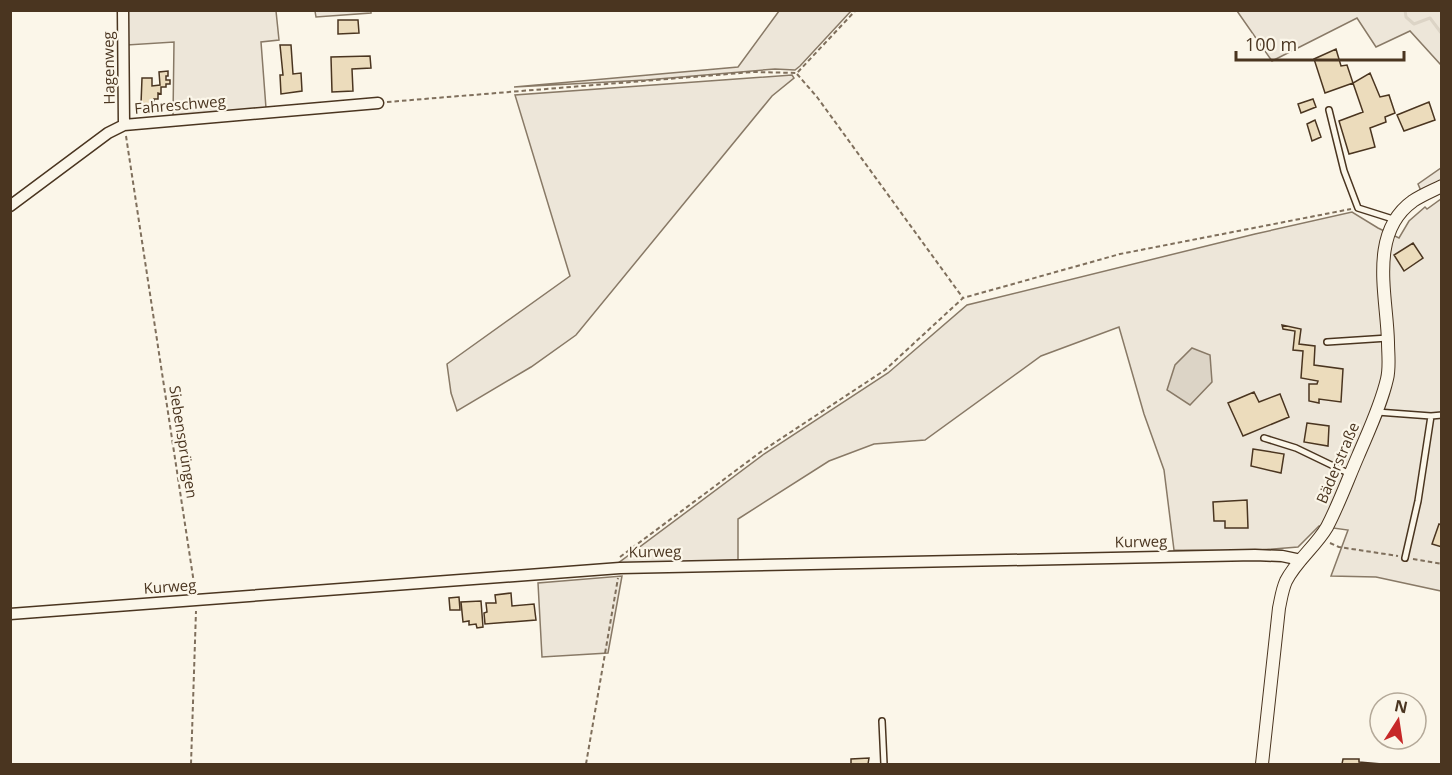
<svg xmlns="http://www.w3.org/2000/svg" width="1452" height="775" viewBox="0 0 1452 775" font-family="'Open Sans',sans-serif">
	<style>
		.green { fill: #ede6d9; stroke: #887966; stroke-width: 1.5 }
		.water { fill: #dcd4c6; stroke: #887966; stroke-width: 1.5 }
		.lines { fill: none; stroke-linecap: round; stroke-linejoin: round }
		.stream { stroke: #dcd4c6; stroke-width: 3 }
		.building { fill: #ecdcbc; stroke: #4a3520; stroke-width: 1.5 }
		.service-casing { stroke: #4a3520; stroke-width: 8 }
		.minor-casing { stroke: #4a3520; stroke-width: 13 }
		.tertiary-casing { stroke: #4a3520; stroke-width: 14 }
		.path { stroke: #7f6f5c; stroke-width: 2; stroke-dasharray: 4.5 3; stroke-linecap: butt }
		.service { stroke: #fbf6e9; stroke-width: 5 }
		.minor { stroke: #fbf6e9; stroke-width: 10 }
		.tertiary { stroke: #fbf6e9; stroke-width: 12 }
		.labels { text-anchor: middle; stroke-width: 4.5; stroke-linejoin: round; paint-order: stroke }
		.street-label { font-size: 15px; fill: #4a3520; stroke: #fbf6e9 }
	</style>
	<rect width="100%" height="100%" fill="#fbf6e9"/>
	<path class="green" d="M127,11H276L279,40L261,42L266,108L173,116L174,42L127,45Z
		M315,11H371V13L316,17Z
		M779,11H851L800,66L795,70L775,69L646,80L514,87L738,67Z
		M1237,11H1441V65L1410,31L1376,47L1357,18L1272,61Z
		M792,75L794,78L772,96L576,335L531,367L457,411L451,393L447,364L570,276L515,95Z
		M1441,168V182L1421,191L1418,184Z
		M1441,199V591L1376,577L1331,576L1348,530L1319,526L1298,547L1246,551L1174,550L1164,470L1144,414L1119,327L1041,356L925,440L874,444L829,461L738,519V560L617,564L764,454L888,373L967,305L1255,234L1352,212L1378,228L1399,238L1409,221L1425,207L1427,209Z
		M622,576L608,653L542,657L538,583Z"/>
	<path class="water" d="M1192,348L1210,355L1212,382L1190,405L1167,390L1175,365Z"/>
	<g class="lines">
		<path class="stream" d="M1405,10L1406,17L1414,24L1430,18L1442,34"/>
	</g>
	<path class="building" d="M338,20H358L359,33L338,34Z
		M280,45H291L293,74L301,73L302,91L281,94L280,75H283Z
		M1336,49L1341,66L1347,65L1353,83L1325,93L1314,59Z
		M370,56L371,68L352,69L353,91L332,92L331,57Z
		M168,71V76H166V80H170V84H166V87H161V94L158,93V99H154V104L153,105L141,104L142,78H152V86L160,85L159,72Z
		M1370,73L1380,97L1389,95L1395,113L1385,117L1386,122L1370,128L1375,147L1349,154L1339,121L1363,112L1353,83Z
		M1313,99L1316,107L1301,113L1298,104Z
		M1429,102L1435,120L1404,131L1397,115Z
		M1315,120L1321,137L1312,141L1307,124Z
		M1413,243L1423,258L1404,271L1394,255Z
		M1282,325L1301,329L1299,344L1315,346L1314,365L1343,369L1341,402L1319,399V403L1309,401V384H1317L1318,381L1301,378L1303,351L1293,350L1295,331L1283,329Z
		M1254,392L1259,402L1280,394L1289,417L1243,436L1228,403Z
		M1307,423L1329,426L1328,446L1304,442Z
		M1253,449L1284,454L1281,473L1251,466Z
		M1247,500L1248,528H1225V521H1214L1213,502Z
		M1439,524L1442,525V547L1432,544Z
		M511,593L512,606L534,604L536,620L485,624L484,613L487,612L486,603H496L495,595Z
		M459,597L460,610H450L449,598Z
		M481,601L483,627L477,628L476,624L469,625V621L463,622L461,602Z
		M869,758L868,764H851V759Z
		M1343,759H1359V762L1382,764H1342Z"/>
	<g class="lines">
		<defs>
			<path id="service" d="M1329,110L1344,171L1358,208L1396,220
				M1327,342L1388,338
				M1377,412L1431,416L1442,415
				M1264,438L1296,448L1350,474
				M1405,558L1418,501L1431,416
				M882,721L884,764"/>
			<path id="minor" d="M123,10L124,125
				M10,206L108,133L124,125L378,103
				M10,614L620,568L1255,555L1282,556L1301,560"/>
			<path id="tertiary" d="M1262,764L1279,608C1281,599 1282,590 1286,581C1296,561 1316,546 1327,527C1339,504 1348,479 1358,456C1369,430 1381,405 1387,379C1390,367 1388,354 1388,342C1387,296 1368,233 1413,201C1422,195 1432,191 1442,186"/>
		</defs>
		<use href="#service" class="service-casing"/>
		<use href="#minor" class="minor-casing"/>
		<use href="#tertiary" class="tertiary-casing"/>
		<path class="path" d="M797,74L817,97L963,298
			M387,102L753,72L797,73L856,10
			M126,136L195,590
			M1330,543L1339,547L1398,556
			M620,557L762,451L885,370L963,298L1120,254L1351,209
			M1413,559L1442,564
			M191,764L196,611
			M586,764L618,578"/>
		<use href="#service" class="service"/>
		<use href="#minor" class="minor"/>
		<use href="#tertiary" class="tertiary"/>
	</g>
	<g class="labels">
		<g class="street-label">
			<text transform="translate(109 68) rotate(-91)" y="5">Hagenweg</text>
			<text transform="translate(180 105) rotate(-5)" y="5">Fahreschweg</text>
			<text transform="translate(183 442) rotate(81)" y="5">Siebensprüngen</text>
			<text transform="translate(1338 463) rotate(-67)" y="5">Bäderstraße</text>
			<text transform="translate(1141 542) rotate(-1)" y="5">Kurweg</text>
			<text transform="translate(655 552) rotate(-1)" y="5">Kurweg</text>
			<text transform="translate(170 587) rotate(-4)" y="5">Kurweg</text>
		</g>
	</g>
	<rect width="1452" height="775" fill="none" stroke="#4a3520" stroke-width="24"/>
	<g transform="translate(1398 721) rotate(12)"><circle r="28" fill="#fbf6e9" stroke="#b4a999" stroke-width="1.5"/>
	<path d="M0-4.5L10 22L0 15L-10 22Z" fill="#c62828"/>
	<text y="-9" font-size="16" font-weight="bold" text-anchor="middle" fill="#4a3520">N</text>
	</g>
	<path d="M1236 51v9h168v-9" fill="none" stroke="#4a3520" stroke-width="3"/>
	<text x="1245" y="51" font-size="18" fill="#4a3520" stroke="#fbf6e9" stroke-width="4.5" paint-order="stroke">100 m</text>
</svg>
